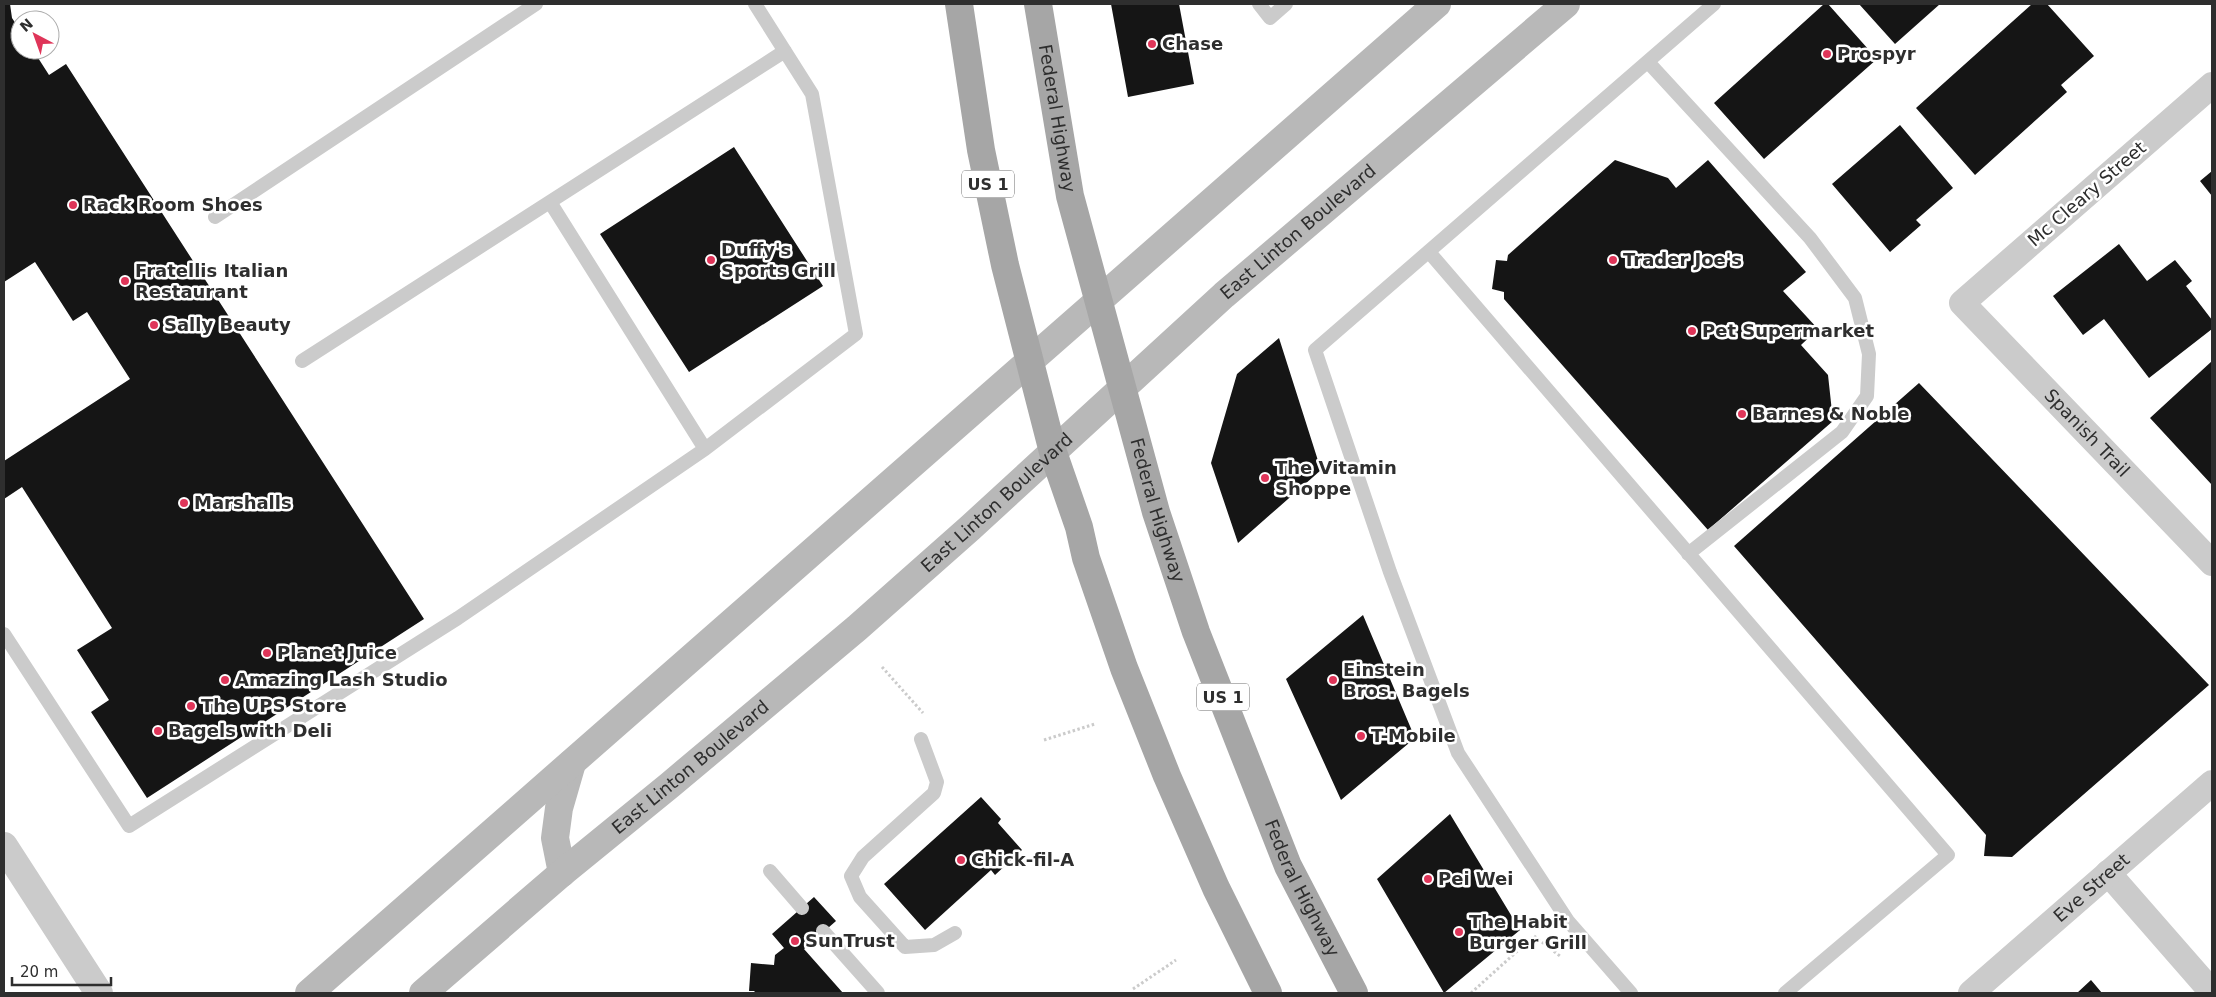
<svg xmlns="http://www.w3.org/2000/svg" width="2216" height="997" viewBox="0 0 2216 997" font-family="'DejaVu Sans',sans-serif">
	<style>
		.building { fill: #151515 }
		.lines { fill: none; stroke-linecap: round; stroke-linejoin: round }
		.path { stroke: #cbcbcb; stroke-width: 3; stroke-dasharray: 2.5 2.5; stroke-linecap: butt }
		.service { stroke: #cbcbcb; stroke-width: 14 }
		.minor { stroke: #cbcbcb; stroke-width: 26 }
		.tertiary { stroke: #cbcbcb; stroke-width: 28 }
		.secondary { stroke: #b8b8b8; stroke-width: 28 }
		.primary { stroke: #a6a6a6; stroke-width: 28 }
		.poi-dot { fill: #df3559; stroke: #fff; stroke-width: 2 }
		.labels { text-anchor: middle; stroke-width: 5; stroke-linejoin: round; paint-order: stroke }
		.shield { fill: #fff; stroke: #6d6d6d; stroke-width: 1 }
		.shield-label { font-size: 16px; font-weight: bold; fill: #2e2e2e }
		.poi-label { font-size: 18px; font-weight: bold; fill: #2e2e2e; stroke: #fff; text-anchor: start }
		.street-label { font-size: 18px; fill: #2e2e2e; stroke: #fff }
	</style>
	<rect width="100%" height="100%" fill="#fff"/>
	<path class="building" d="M4,4H10L12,18L20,30V50H33L49,75L66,64L424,619L147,798L91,712L109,700L77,650L112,628L22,487L4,499V461L130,379L87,312L73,321L35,262L4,282Z
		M1111,4H1179L1194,84L1128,97Z
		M1824,4H1828L1877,59L1764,159L1714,103Z
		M1859,4H1940L1895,44Z
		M2032,4H2047L2094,56L2061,85L2067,92L1975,175L1916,108Z
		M1900,125L1953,188L1916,220L1921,225L1890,252L1832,184Z
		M734,147L823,286L689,372L600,234Z
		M1615,160L1668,178L1676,188L1708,160L1806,272L1783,291L1818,329L1801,345L1828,375L1833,421L1708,530L1504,299V292L1492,289L1496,260L1507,261L1508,255Z
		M2212,171V196L2200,181Z
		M2119,244L2147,281L2175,260L2192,281L2186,286L2212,320V329L2149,378L2104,319L2083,335L2053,296Z
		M1279,338L1321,470L1238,543L1211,463L1237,374Z
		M2212,361V485L2150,418Z
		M1919,383L2209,685L2012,857L1984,856L1986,835L1734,546Z
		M1363,615L1415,738L1341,800L1286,679Z
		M981,797L1001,819L998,823L1022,850L995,875L991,870L925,930L884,884Z
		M1450,814L1520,930L1444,993L1377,879Z
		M814,897L836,921L804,949L843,993H753L755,991H749L751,963L774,965L775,955L784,948L772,934Z
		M2091,980L2102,993H2077Z"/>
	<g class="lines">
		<path class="path" d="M882,667L923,713
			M1044,740L1095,724
			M1133,989L1176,960
			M1471,993L1534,936L1560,956"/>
		<path class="service" d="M1259,4L1270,18L1286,4
			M1648,62L1810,238L1855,298L1869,354L1867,396L1842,432L1688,554
			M550,202L705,449
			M215,217L536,4
			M1429,252L1948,855L1785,993
			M302,361L785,51
			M4,634L129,826L458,618L705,449L856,334L812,94L755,4
			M921,739L937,782L934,793L863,857L851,876L860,897L905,947L934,945L955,933
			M770,871L802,908
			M823,931L878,993
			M1631,993L1568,921L1458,753L1390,572L1315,350L1714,4"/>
		<g class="minor">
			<path id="s1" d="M2212,85L1962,303L2212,563"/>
			<path d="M2108,873L2212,992"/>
			<path id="s2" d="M1971,993L2212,783"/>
		</g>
		<path class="tertiary" d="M4,846L99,993"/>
		<g class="secondary">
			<path d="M562,873L555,838L559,808L572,763"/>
			<path d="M309,993L1437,4"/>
			<path id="s3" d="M423,993L562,873L670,785L857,628L970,528L1224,295L1566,4"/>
		</g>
		<g class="primary">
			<path d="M959,4L981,150L1005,265L1053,452L1079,527L1086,558L1124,668L1167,776L1216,888L1268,993"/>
			<path id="s4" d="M1038,4L1070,196L1156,512L1196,632L1288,866L1354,993"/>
		</g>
	</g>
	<g class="poi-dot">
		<circle cx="1152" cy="44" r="5"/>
		<circle cx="1827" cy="54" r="5"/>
		<circle cx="73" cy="205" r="5"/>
		<circle cx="711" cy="260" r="5"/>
		<circle cx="1613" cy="260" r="5"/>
		<circle cx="125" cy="281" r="5"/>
		<circle cx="154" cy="325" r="5"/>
		<circle cx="1692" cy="331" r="5"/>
		<circle cx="1742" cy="414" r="5"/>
		<circle cx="1265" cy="478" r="5"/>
		<circle cx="184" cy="503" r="5"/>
		<circle cx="267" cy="653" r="5"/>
		<circle cx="225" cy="680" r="5"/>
		<circle cx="1333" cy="680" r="5"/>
		<circle cx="191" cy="706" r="5"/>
		<circle cx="158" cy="731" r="5"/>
		<circle cx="1361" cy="736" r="5"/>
		<circle cx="961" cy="860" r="5"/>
		<circle cx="1428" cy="879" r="5"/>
		<circle cx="1459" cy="932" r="5"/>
		<circle cx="795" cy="941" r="5"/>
	</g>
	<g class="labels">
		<g class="shield">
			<rect x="962" y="170.5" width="52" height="27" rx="4"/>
			<rect x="1197" y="683.5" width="52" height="27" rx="4"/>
		</g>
		<g class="shield-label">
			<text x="988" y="190">US 1</text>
			<text x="1223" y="703">US 1</text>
		</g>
		<g class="poi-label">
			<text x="1162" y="50">Chase</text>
			<text x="1837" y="60">Prospyr</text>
			<text x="83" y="211">Rack Room Shoes</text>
			<text x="721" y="256">Duffy's<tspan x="721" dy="21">Sports Grill</tspan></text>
			<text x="1623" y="266">Trader Joe's</text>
			<text x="135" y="277">Fratellis Italian<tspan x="135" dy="21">Restaurant</tspan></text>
			<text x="164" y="331">Sally Beauty</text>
			<text x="1702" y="337">Pet Supermarket</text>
			<text x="1752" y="420">Barnes &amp; Noble</text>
			<text x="1275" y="474">The Vitamin<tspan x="1275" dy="21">Shoppe</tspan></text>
			<text x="194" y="509">Marshalls</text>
			<text x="277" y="659">Planet Juice</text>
			<text x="1343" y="676">Einstein<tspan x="1343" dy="21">Bros. Bagels</tspan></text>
			<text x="235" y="686">Amazing Lash Studio</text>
			<text x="201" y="712">The UPS Store</text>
			<text x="168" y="737">Bagels with Deli</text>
			<text x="1371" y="742">T-Mobile</text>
			<text x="971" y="866">Chick-fil-A</text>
			<text x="1438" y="885">Pei Wei</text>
			<text x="1469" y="928">The Habit<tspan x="1469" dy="21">Burger Grill</tspan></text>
			<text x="805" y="947">SunTrust</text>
		</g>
		<g class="street-label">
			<text dy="6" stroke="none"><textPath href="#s4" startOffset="116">Federal Highway</textPath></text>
			<text transform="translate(2087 194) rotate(-41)" y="6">Mc Cleary Street</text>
			<text dy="6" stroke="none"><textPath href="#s3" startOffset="1160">East Linton Boulevard</textPath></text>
			<text dy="6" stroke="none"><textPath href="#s1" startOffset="512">Spanish Trail</textPath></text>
			<text dy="6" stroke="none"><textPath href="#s3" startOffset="755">East Linton Boulevard</textPath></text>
			<text dy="6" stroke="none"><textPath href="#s4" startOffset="521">Federal Highway</textPath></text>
			<text dy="6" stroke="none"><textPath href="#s3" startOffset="350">East Linton Boulevard</textPath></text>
			<text dy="6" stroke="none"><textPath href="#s4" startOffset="926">Federal Highway</textPath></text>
			<text dy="6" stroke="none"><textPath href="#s2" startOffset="160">Eve Street</textPath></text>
		</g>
	</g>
	<rect width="2216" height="997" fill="none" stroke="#2e2e2e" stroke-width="10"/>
	<g transform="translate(35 35) rotate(319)"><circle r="24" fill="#ffffff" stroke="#ababab"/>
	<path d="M0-4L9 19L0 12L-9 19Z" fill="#df3559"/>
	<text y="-8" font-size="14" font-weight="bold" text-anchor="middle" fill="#2e2e2e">N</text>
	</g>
	<path d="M12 977v8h99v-8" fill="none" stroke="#2e2e2e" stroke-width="2.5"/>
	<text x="20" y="977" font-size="15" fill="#2e2e2e" stroke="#ffffff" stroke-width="4" paint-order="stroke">20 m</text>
</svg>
